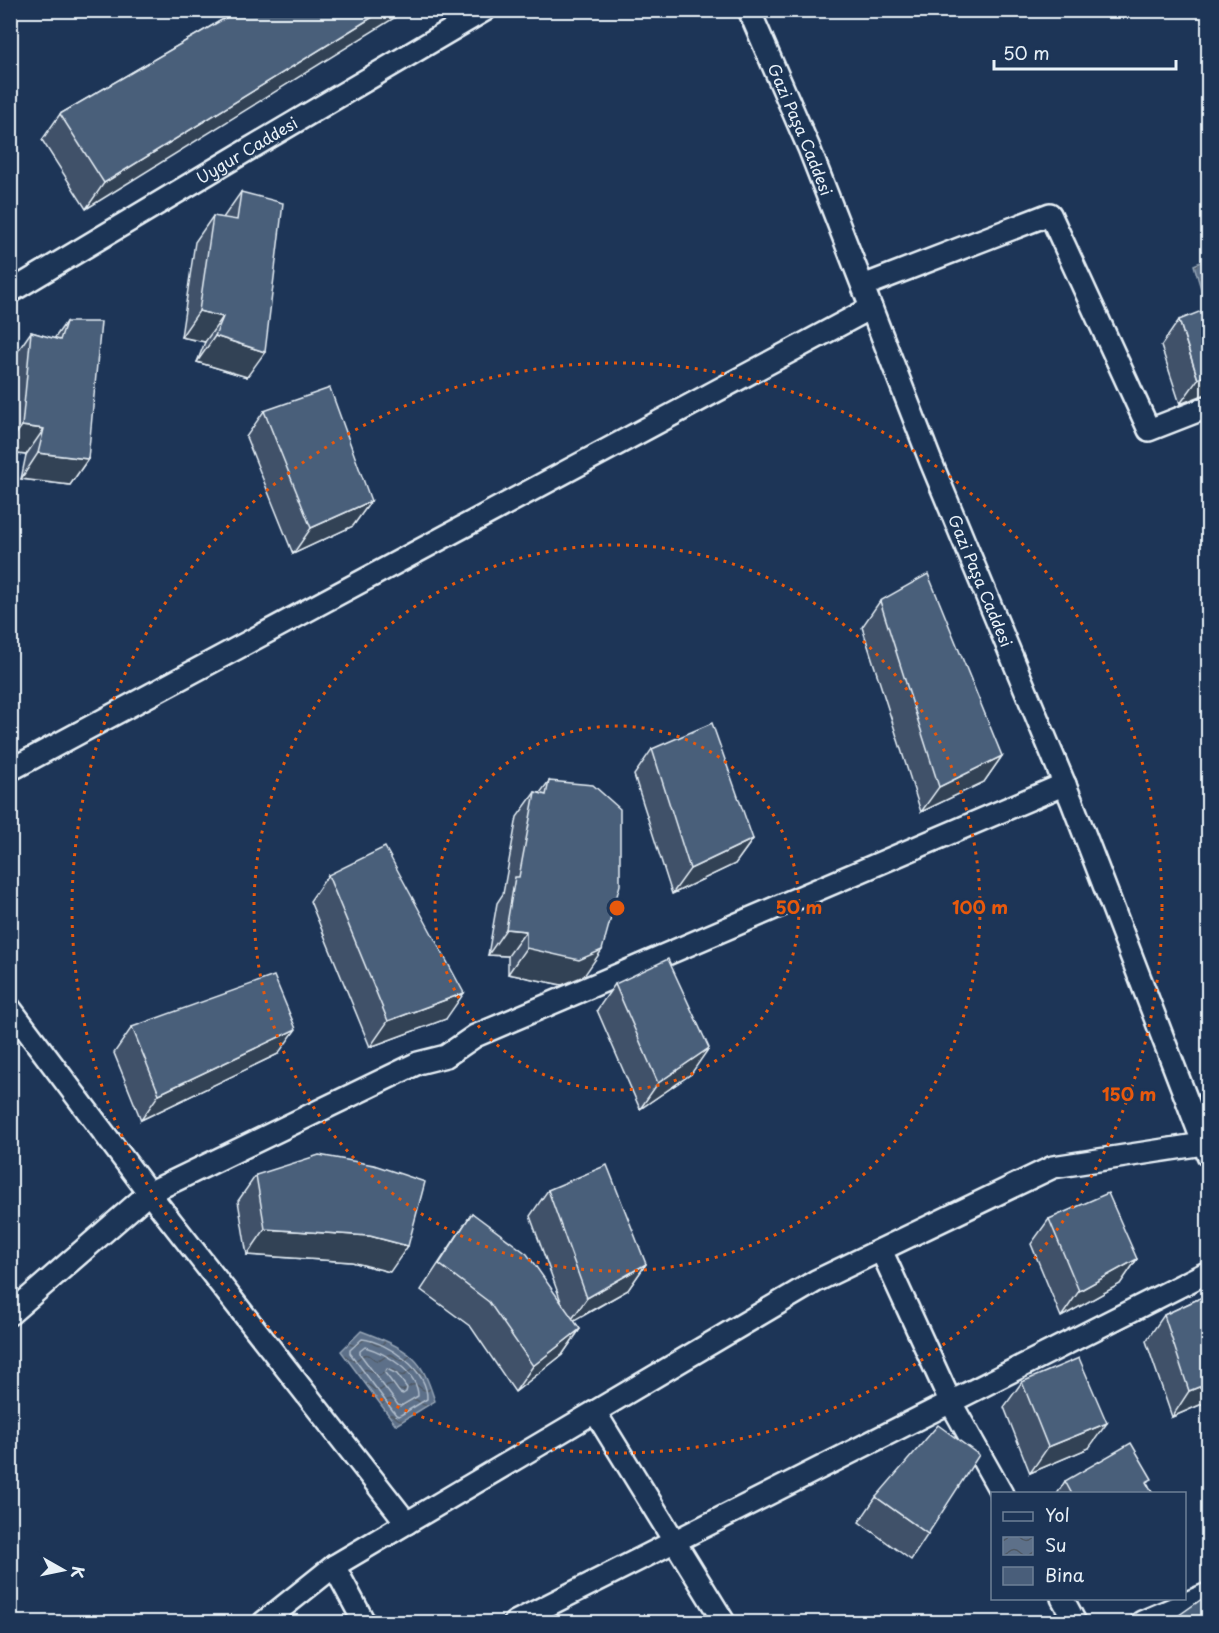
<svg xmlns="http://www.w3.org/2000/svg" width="1219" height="1633" viewBox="0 0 1219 1633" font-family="'Playpen Sans',sans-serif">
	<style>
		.water { fill: url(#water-waves); stroke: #95a4b5; stroke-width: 1.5 }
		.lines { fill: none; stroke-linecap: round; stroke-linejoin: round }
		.shore { stroke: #b0bdcc; stroke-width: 1.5 }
		.street-casing { stroke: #e8f1f8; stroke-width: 26 }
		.street { stroke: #1d3557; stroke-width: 21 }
		.wall { fill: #3f5169; stroke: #e8f1f8; stroke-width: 1.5 }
		.shaded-wall { fill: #334255; stroke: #e8f1f8; stroke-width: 1.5 }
		.building { fill: #495e7a; stroke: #e8f1f8; stroke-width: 1.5 }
		.ring { fill: none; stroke: #e8590c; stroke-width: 3; stroke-dasharray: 3 6 }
		.labels { text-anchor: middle; stroke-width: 5; stroke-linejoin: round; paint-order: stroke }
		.street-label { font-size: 16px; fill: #e8f1f8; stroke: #1d3557 }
		.centre { fill: #e8590c; stroke: #1d3557; stroke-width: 3 }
		.ring-label { font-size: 18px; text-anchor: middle; font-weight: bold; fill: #e8590c; stroke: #1d3557; stroke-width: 5; stroke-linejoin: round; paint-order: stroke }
	</style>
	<defs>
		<pattern id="water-waves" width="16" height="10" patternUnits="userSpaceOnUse" patternTransform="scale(1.5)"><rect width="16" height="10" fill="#5d7089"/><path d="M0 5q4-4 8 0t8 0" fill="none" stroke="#505a66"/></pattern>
	</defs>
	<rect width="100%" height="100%" fill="#1d3557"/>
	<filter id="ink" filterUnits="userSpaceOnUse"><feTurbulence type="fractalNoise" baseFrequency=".0167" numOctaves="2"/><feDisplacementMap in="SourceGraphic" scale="12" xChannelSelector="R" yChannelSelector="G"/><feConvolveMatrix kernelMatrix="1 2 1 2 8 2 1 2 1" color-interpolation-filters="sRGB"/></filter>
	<g filter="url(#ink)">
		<path class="water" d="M1208,259V290L1202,292L1194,265Z
			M361,1331C377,1337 401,1346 413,1358C425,1369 430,1386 435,1401L396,1425L341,1351Z"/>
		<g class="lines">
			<path class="shore" d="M362,1339C388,1342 428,1370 427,1399L399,1416L396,1415L350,1353V1350Z
				M365,1347C386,1353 418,1372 418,1396L401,1406L398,1405L360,1354V1351Z
				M387,1369L397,1374L407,1388L406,1392L403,1394L400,1393L385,1373Z"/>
			<defs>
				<g id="street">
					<path id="s1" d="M749,10L809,148L931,462L1072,802L1208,1155"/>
					<path d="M863,286L1050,214L1149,430L1208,407"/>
					<path id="s2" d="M10,292L244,152L485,10"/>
					<path d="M10,770L871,308"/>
					<path d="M10,1008L149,1193L407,1523"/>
					<path d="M881,1250L951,1403L1002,1494"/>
					<path d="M10,1314L149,1193L418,1063L446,1056L475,1036L1065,784"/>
					<path d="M595,1412L724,1622"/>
					<path d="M334,1566L364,1622"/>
					<path d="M1062,1598L1075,1622"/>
					<path d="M264,1622L334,1566L816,1281L1053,1167L1203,1144"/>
					<path d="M515,1622L1208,1272"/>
					<path d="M1142,1622L1208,1594"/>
				</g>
			</defs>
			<use href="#street" class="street-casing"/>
			<use href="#street" class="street"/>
		</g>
		<path class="wall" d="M239,10L86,209L42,140L60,114Z
			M241,192L247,377L197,362L205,342L181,337L195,242L213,216L223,218Z
			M1179,320L1203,395L1180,404L1161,346Z
			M66,322L88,459L70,485L21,479L26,455L10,453V384L13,358L31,332L54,339Z
			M264,411L371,501L353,526L293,554L246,437Z
			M880,601L1002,756L984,782L921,812L862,627Z
			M652,749L753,839L735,864L672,894L634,775Z
			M549,781L584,976L562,985L508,974V956L488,955L497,903L503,894L517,817L535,792L540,793Z
			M328,875L446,1019L370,1047L310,901Z
			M615,984L691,1074L640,1109L597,1010Z
			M132,1027L278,1054L141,1120L114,1053Z
			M256,1175L390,1272L352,1262L247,1255L238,1201Z
			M548,1190L646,1264L628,1290L574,1321L580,1329L562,1355L515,1392L471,1327L421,1290L472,1213L562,1304L530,1216Z
			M1049,1219L1137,1259L1120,1284L1061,1317L1031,1244Z
			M1209,1294V1401L1172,1417L1146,1341L1164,1315Z
			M1022,1382L1089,1448L1030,1473L1004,1407Z
			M1065,1481L1148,1484L1153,1494H1057Z
			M876,1497L928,1534L911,1560L859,1522Z"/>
		<path class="shaded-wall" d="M384,10H407L86,209L104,183Z
			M199,311L223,317L205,342L181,337Z
			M215,336L265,352L247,377L197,362Z
			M1209,374V395H1203L1180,404L1198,379Z
			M22,426L44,429L26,455L10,453V442Z
			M38,453L88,459L70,485L21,479Z
			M371,501L353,526L293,554L311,528Z
			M1002,756L984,782L921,812L939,787Z
			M753,839L735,864L672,894L690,869Z
			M506,929L526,931L508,956L488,955Z
			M526,948L602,950L584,976L562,985L508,974Z
			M464,993L446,1019L370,1047L388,1021Z
			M296,1029L278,1054L141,1120L159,1094Z
			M709,1048L691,1074L640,1109L658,1083Z
			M265,1229L370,1236L408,1246L390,1272L352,1262L247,1255Z
			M1137,1259L1120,1284L1061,1317L1079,1291Z
			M646,1264L628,1290L569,1323L587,1298Z
			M580,1329L562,1355L515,1392L533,1366Z
			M1209,1383V1401L1172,1417L1189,1391Z
			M1107,1423L1089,1448L1030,1473L1048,1447Z"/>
		<path class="building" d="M239,10H384L104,183L60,114Z
			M241,192L283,203L265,352L215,336L223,317L199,311L213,216L237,220Z
			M1209,308V374L1198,379L1179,320Z
			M66,322H101L88,459L38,453L44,429L22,426L31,332L60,340Z
			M330,388L371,501L311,528L264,411Z
			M928,574L1002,756L939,787L880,601Z
			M712,723L753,839L690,869L652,749Z
			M549,781L593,785L620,809V885L602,950L579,960L526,948V931L506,929L515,877H519L535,792L546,795Z
			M385,847L464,993L388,1021L328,875Z
			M668,959L709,1048L658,1083L615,984Z
			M274,976L296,1029L159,1094L132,1027Z
			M319,1155L374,1165L425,1182L408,1246L370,1236L265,1229L256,1175Z
			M607,1165L646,1264L587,1298L548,1190Z
			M1108,1193L1137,1259L1079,1291L1049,1219Z
			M472,1213L527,1254L580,1329L533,1366L489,1302L439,1264Z
			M1209,1294V1383L1189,1391L1164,1315Z
			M1079,1358L1107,1423L1048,1447L1022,1382Z
			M938,1425L979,1455L928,1534L876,1497Z
			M1131,1443L1152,1479L1146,1482L1153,1494H1072L1065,1481Z
			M1209,1594V1623H1168Z"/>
	</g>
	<g class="ring">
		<circle cx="617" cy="908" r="182"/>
		<circle cx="617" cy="908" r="363"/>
		<circle cx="617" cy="908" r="545"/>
	</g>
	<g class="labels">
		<g class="street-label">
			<text dy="6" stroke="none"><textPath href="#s1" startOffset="130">Gazi Paşa Caddesi</textPath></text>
			<text dy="6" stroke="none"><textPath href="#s2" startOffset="276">Uygur Caddesi</textPath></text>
			<text dy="6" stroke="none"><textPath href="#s1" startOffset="616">Gazi Paşa Caddesi</textPath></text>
		</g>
	</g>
	<circle cx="617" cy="908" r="9" class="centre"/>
	<g class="ring-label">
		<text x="799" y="914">50 m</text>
		<text x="980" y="914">100 m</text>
		<text x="1129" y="1101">150 m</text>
	</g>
	<rect width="1219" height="1633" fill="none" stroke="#1d3557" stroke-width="36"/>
	<rect x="18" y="18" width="1183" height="1597" fill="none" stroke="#e8f1f8" stroke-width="2" filter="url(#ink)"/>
	<rect x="991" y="1492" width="195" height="108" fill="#1d3557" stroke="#6e8097" stroke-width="1.5"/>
	<rect x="1003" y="1512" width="30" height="9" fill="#1d3557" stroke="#6e8097" stroke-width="1.5"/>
	<text x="1045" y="1522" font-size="18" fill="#e8f1f8">Yol</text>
	<rect x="1003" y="1537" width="30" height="18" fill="url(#water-waves)" stroke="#6e8097" stroke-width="1.5"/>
	<text x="1045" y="1552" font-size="18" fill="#e8f1f8">Su</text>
	<rect x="1003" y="1567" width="30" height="18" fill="#495e7a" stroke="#6e8097" stroke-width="1.5"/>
	<text x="1045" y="1582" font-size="18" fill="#e8f1f8">Bina</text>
	<g transform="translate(63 1570) rotate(99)" stroke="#1d3557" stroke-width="4.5" paint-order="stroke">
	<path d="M0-4.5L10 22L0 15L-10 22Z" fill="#e8f1f8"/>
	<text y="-9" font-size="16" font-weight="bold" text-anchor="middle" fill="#e8f1f8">K</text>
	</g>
	<path d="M994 60v9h182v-9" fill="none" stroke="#e8f1f8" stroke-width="3"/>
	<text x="1003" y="60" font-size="18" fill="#e8f1f8" stroke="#1d3557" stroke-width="4.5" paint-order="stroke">50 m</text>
</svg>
